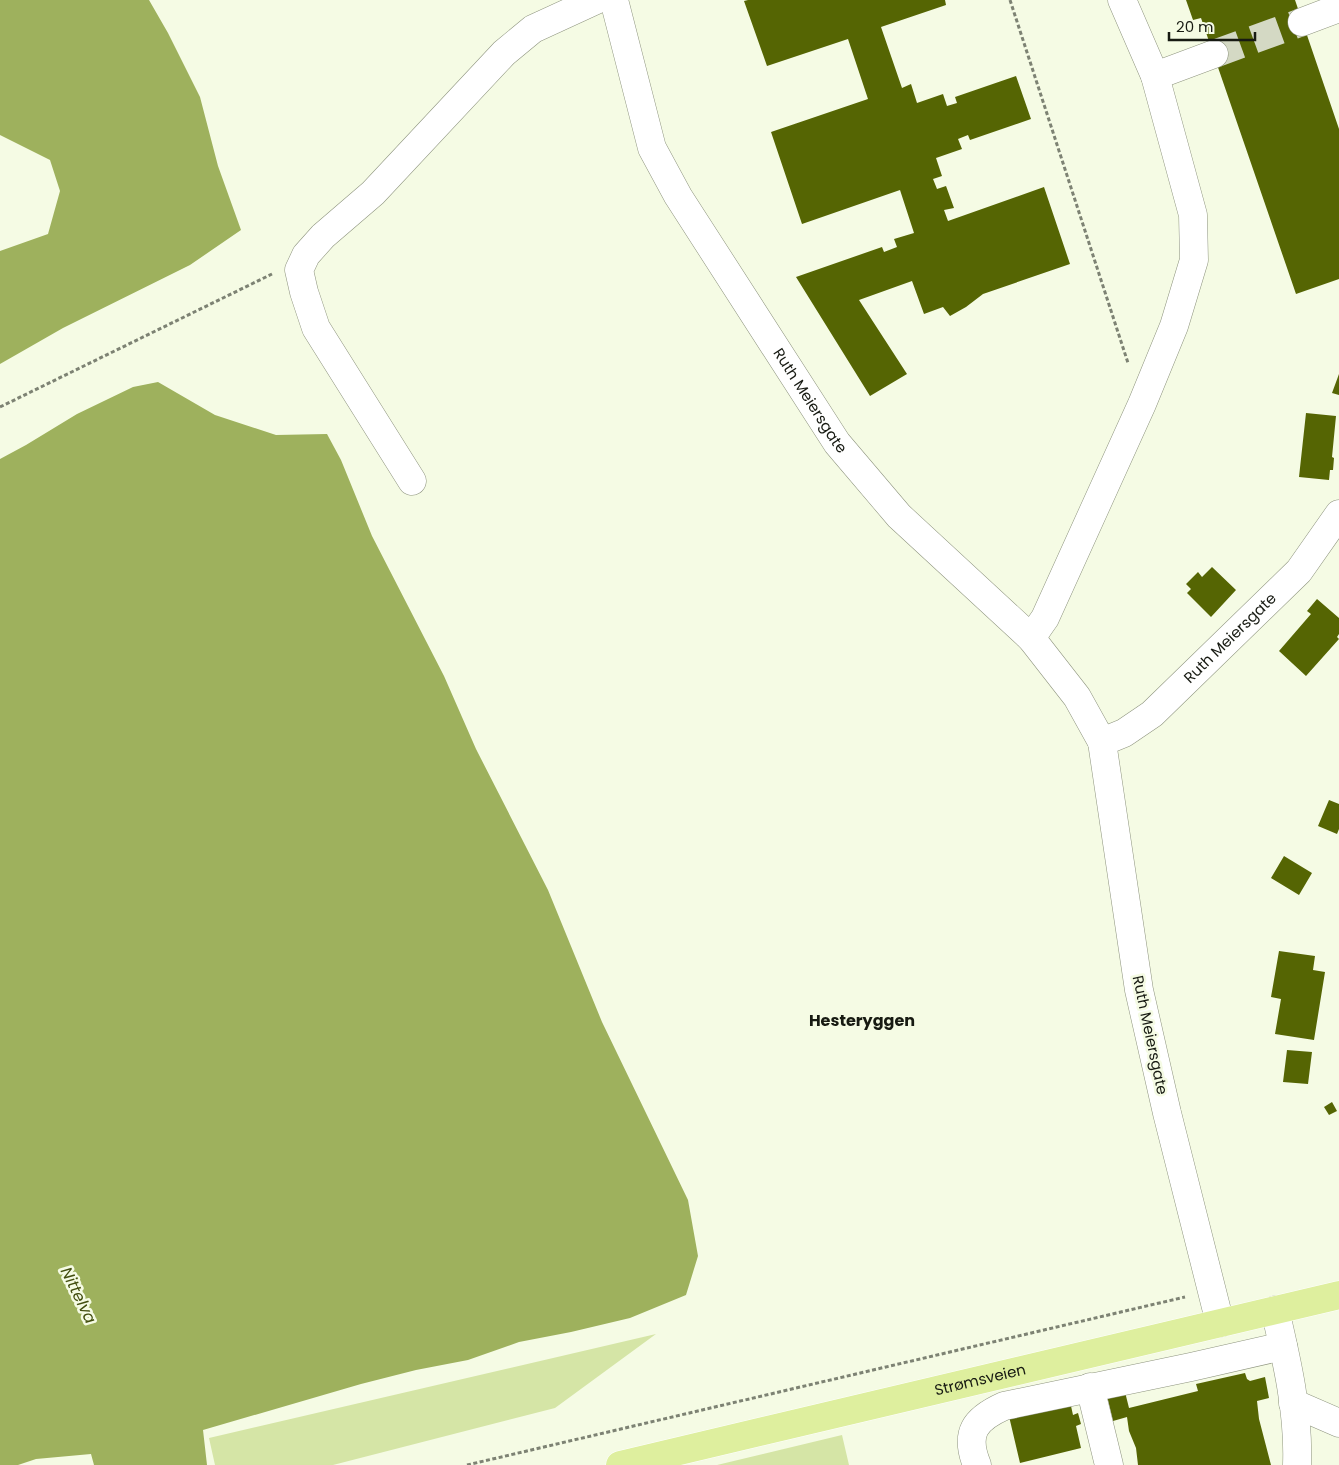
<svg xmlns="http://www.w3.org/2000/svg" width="1339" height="1465" viewBox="0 0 1339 1465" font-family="Poppins,sans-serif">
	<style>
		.green { fill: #d5e5a6 }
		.water { fill: #9eb15d }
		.building { fill: #556503 }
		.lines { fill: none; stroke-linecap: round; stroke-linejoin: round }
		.minor-tunnel { stroke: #d4d9c4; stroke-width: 28; stroke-dasharray: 28 14; stroke-linecap: butt }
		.minor-casing { stroke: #8e947f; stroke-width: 29 }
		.major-casing { stroke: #fff; stroke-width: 29 }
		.path { stroke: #7d8273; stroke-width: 3; stroke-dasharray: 4 2.5; stroke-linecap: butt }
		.minor { stroke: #fff; stroke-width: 28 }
		.major { stroke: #deef9e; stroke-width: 28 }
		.labels { text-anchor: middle; stroke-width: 5; stroke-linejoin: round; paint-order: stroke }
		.street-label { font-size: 15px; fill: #171a12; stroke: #f5fbe4 }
		.neighbourhood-label { font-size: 16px; font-weight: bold; fill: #171a12; stroke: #f5fbe4 }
		.water-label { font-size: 16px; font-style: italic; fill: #424e0f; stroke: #f5fbe4 }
	</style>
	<rect width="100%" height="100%" fill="#f5fbe4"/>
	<path class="green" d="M656,1334L555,1408L333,1465H215L209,1438Z
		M842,1435L849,1465H717Z"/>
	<path class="water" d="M0,0H149L168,33L200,97L218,166L241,230L190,265L63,328L0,364V251L48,234L60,191L50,160L0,135Z
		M158,382L215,415L276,435L327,434L341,460L372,536L444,676L476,749L548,890L602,1022L688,1200L698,1256L686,1295L630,1318L571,1332L519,1342L468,1360L416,1370L361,1384L203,1430L207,1465H94L91,1454L36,1459L18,1465H0V459L26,445L77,414L133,387Z"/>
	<path class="building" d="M748,0H945L946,5L881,27L902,88L911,84L917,103L943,94L947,106L957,103L955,97L1016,76L1031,119L970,140L968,135L958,139L962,149L936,158L942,176L933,179L937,189L946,186L954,208L944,210L948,221L1044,187L1070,264L983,294L966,307L950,316L943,307L924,314L912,281L859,300L907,374L870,396L796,277L882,247L884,252L897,247L894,239L914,233L900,190L802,224L771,132L868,99L848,39L767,66L744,1Z
		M1186,0H1295L1339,129V279L1296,294L1201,18L1193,20Z
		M1339,374V395L1332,393Z
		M1306,413L1336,416L1332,457L1334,458L1333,470H1330L1329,480L1299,477Z
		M1212,567L1236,590L1211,617L1187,593L1191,589L1186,584L1198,572L1202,577Z
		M1317,599L1339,618V634L1337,637L1339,639L1306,676L1279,651L1311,614L1307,611Z
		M1329,800L1339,804V829L1337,834L1318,826Z
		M1284,856L1312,873L1299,895L1271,878Z
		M1279,951L1315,956L1313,970L1325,972L1314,1040L1275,1034L1281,999L1271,997Z
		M1287,1050L1312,1052L1308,1084L1283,1082Z
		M1332,1102L1337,1111L1329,1115L1324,1107Z
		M1245,1373L1247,1379L1250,1381L1265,1377L1269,1398L1257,1401L1259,1419L1271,1465H1138L1136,1448L1129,1431L1127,1417L1113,1421L1107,1396L1125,1392L1129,1408L1198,1391L1196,1384Z
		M1069,1397L1073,1415L1078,1413L1081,1424L1076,1426L1081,1448L1020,1463L1008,1412Z"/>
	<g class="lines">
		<path class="minor-tunnel" d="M1214,54L1302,22"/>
		<defs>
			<g id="minor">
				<path id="s1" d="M614,0L652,148L678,196L837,443L899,516L1031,638L1077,697L1102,742"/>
				<path d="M1302,22L1339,8"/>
				<path d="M1155,76L1214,54"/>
				<path d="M412,481L316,328L304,292L299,270L306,255L323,236L373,193L504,53L533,29L596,0"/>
				<path d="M1031,638L1045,618L1142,404L1174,326L1194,260L1193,215L1155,76L1122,0"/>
				<path d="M1275,1310C1287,1361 1299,1413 1297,1465"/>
				<path id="s2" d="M1220,1323L1167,1113L1139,990L1102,742L1124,733L1152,714L1299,571L1339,514"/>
				<path d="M1090,1387L1109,1465"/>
				<path d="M1293,1403L1339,1423"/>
				<path d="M977,1465C964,1433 975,1419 1004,1406L1191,1367L1283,1346"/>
			</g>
			<g id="major">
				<path id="s3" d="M620,1465L1339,1295"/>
			</g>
		</defs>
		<use href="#minor" class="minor-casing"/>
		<use href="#major" class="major-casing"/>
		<path class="path" d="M1010,0L1128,363
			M0,407L272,274
			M467,1465L1185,1297"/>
		<use href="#minor" class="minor"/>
		<use href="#major" class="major"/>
	</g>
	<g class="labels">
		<g class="street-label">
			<text dy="5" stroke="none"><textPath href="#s1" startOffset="451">Ruth Meiersgate</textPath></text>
			<text dy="5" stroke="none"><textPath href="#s2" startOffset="760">Ruth Meiersgate</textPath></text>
			<text transform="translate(1150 1035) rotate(78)" y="5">Ruth Meiersgate</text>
			<text dy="5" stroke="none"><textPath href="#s3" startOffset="370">Strømsveien</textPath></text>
		</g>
		<g class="neighbourhood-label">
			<text x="862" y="1026">Hesteryggen</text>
		</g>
		<g class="water-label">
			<text transform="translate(79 1295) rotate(64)" y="6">Nittelva</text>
		</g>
	</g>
	<path d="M1169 32v8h86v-8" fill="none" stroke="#171a12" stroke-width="2.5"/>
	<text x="1176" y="32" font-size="15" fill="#171a12" stroke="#f5fbe4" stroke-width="4" paint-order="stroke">20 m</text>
</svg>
